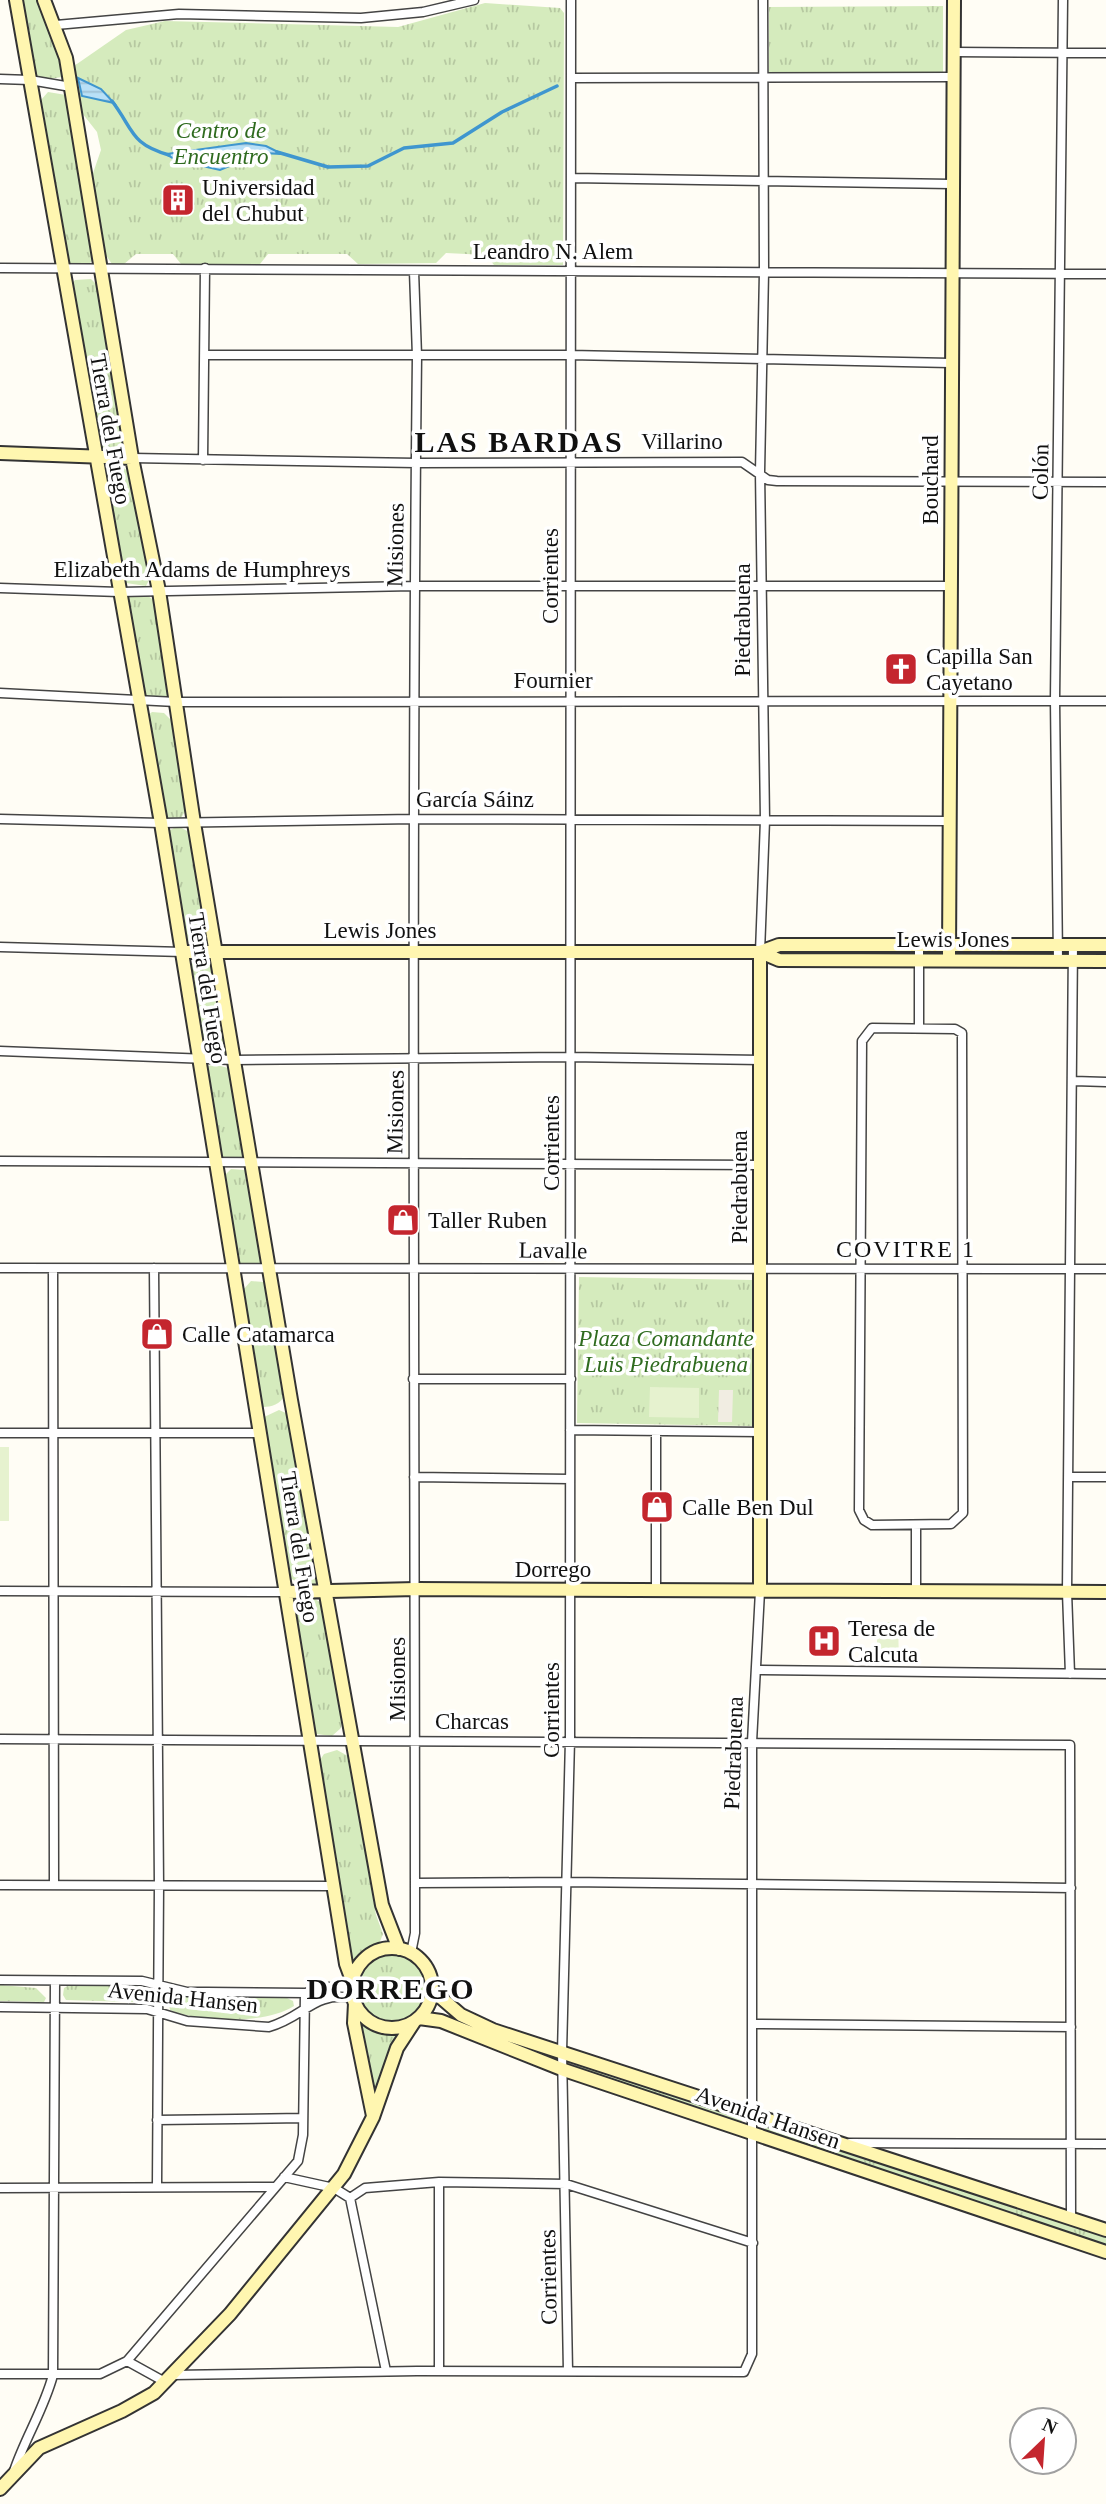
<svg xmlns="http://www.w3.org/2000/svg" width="1106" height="2504" viewBox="0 0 1106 2504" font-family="'Times New Roman',serif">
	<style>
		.grass { fill: url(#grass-tufts) }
		.pitch { fill: #e6f2cf }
		.plaza { fill: #f1ede2 }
		.water { fill: url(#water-rules); stroke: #3f96cf; stroke-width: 2 }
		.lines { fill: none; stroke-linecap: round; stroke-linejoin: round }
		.stream { stroke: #3f96cf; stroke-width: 3.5 }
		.street-casing { stroke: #444; stroke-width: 11 }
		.secondary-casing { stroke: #333; stroke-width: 16 }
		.street { stroke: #fff; stroke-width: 8 }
		.secondary { stroke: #fff6b0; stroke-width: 12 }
		.labels { text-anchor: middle; stroke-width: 7; stroke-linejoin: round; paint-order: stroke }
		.park-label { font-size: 23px; font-style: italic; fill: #2f6b1f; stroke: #fff }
		.poi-label { font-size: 23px; fill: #111; stroke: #fff; text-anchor: start }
		.street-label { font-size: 23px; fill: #111; stroke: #fff }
		.neighbourhood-label { font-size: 24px; letter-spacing: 2px; fill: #111; stroke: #fff }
		.district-label { font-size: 30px; font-weight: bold; letter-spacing: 2px; fill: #111; stroke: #fff }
	</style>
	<defs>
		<pattern id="grass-tufts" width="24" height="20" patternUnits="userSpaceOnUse" patternTransform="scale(1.75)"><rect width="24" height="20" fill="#d5ebbd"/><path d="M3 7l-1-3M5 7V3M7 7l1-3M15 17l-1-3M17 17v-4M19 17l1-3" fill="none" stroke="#b6c8a1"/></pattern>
		<pattern id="water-rules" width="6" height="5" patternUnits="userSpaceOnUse" patternTransform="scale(1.75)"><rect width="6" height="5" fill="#b9e0f7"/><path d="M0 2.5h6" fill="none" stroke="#9ebfd3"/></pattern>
	</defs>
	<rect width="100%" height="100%" fill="#fffdf5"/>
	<path class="grass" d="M22,0H38C47,20 69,55 62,77L42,80L35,73Z
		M485,3L560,8L564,13L563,265H494L486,255L446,253L436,263L358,264L347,254H268L260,264H181L173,254H136L124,264H112L105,254L92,176L101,150L97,132L82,113L74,66L126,30L165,21L398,27Z
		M943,6V74H769V7Z
		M48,92L66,95L94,257L89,265L76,266L65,260L41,107V100Z
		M91,279L99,287L125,444L121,451L102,453L72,284L75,280Z
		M107,465H120L130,473L150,578L146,586L126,583L104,474Z
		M148,596L155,601L170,698L147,696L143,692L128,601L129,597Z
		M152,712L164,713L172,721L186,810L181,818L168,819L165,816L146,717Z
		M178,826L189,832L210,938L205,945L195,946L184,938L166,832Z
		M778,950H900V956H778Z
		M211,960L213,962L226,1058H214L202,1047L189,964Z
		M217,1065L228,1068L244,1161L223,1160L220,1156L205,1066Z
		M231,1169L244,1170L248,1174L261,1267L241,1266L236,1259L224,1176Z
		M579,1277L754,1280L752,1426L577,1423Z
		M251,1281L264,1282L267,1285L284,1396C281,1404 271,1407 263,1407L259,1402L243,1290Z
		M279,1410L288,1414L316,1582L315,1588L308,1590L289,1577L262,1418Z
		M300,1599H315L321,1603L342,1721L341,1728L332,1736L316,1734L313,1728L293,1610Z
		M337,1750L348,1756L376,1915L383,1934L379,1944L352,1964L320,1760L324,1754Z
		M357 1989a34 34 0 1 1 68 0a34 34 0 1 1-68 0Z
		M71,1984L138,1985L145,1994L142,1999L133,2002L66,2000L63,1995L64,1988Z
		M0,1985L36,1988L46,1998L44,2002L0,2001Z
		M186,1996L201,2000L285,1997L293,2001L294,2006C266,2024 201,2023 170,2010L169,2004Z
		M358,2015L386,2030H405L372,2109Z
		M576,2062L740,2115L742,2120L740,2124L574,2068Z
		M765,2126L1106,2236V2247L765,2132Z"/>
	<path class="pitch" d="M650,1387L699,1388V1418L649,1417Z
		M0,1447H9V1521H0Z
		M877,1622H898L899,1663H877Z"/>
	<path class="plaza" d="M719,1390H733L732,1422H718Z"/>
	<path class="water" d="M78,78L101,89L114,103L82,96Z
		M246,143L266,146L282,154L261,153L220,170L176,160L166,154Z"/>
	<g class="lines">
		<path class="stream" d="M112,101C134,130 130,144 169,155
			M277,152L328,167L368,166L404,148L453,143L502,112L557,86"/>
		<defs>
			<path id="street" d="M56,25L179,14L361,18L423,12L474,0
				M954,52L1106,53
				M572,78L954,77
				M0,79L30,80L71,87
				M572,178L951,184
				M0,268L1106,274
				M206,355H570L950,363
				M132,458L416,463L742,462L768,480L777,481L1106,482
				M203,460L205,268
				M0,588L119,592L413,586H951
				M0,693L176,702L1106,701
				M0,819L161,823L414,819L949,821
				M0,947L183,952
				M760,952L765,820L760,472L764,272L763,0
				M1058,960L1055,700L1063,0
				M872,1028L955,1029L962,1033L963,1513L951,1524L872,1525L864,1520L859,1510L862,1041Z
				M919,1028V945
				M0,1051L234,1060L570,1057L761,1060
				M1074,1081L1106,1082
				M0,1161L760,1165
				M0,1268L1106,1269
				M154,1268L159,1886L157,2185
				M53,1270L54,1885
				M413,1379H571
				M570,1430L760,1432
				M0,1433H260
				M656,1433V1591
				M414,1477L570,1479
				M1069,1477H1106
				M916,1526V1592
				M0,1591L287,1592
				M758,1670L1106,1674
				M1070,1674L1067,1592L1073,945
				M0,1739L1070,1745L1071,2219
				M415,1883L567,1882L1071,1888
				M0,1885L332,1886
				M411,1953L415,1933C415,1407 411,881 417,356L414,271
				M0,1980L142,1981L187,1992H207L305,1993L328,1987L352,1988
				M0,2007L147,2009L187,2021L269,2027C305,2017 313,1991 353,1998
				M753,2024L1071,2027
				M157,2120L303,2118
				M850,2143L1106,2144
				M284,2177L334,2188L350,2198
				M439,2182V2371
				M0,2188L275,2187
				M350,2198L365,2188L439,2182L566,2184L753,2243
				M350,2198L386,2371
				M127,2361L165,2382
				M568,2371L562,2052L570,1740L571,0
				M0,2374H100L127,2361L298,2161L303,2135L305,1993
				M173,2375L417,2371L744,2372L752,2354V1742L760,1591
				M14,2471C25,2438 44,2409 53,2375L55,1981"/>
			<path id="secondary" d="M16,0L161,823L346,1964L353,1983
				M44,0L66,58L132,458L159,591L194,823L291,1400L382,1905L399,1949
				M0,453L132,458
				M183,952H760L779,945H1106
				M760,952L779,960L1106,961
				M949,959L954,0
				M760,1591V952
				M287,1592L416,1589L1106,1592
				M352 1988a40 40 0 1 1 80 0a40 40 0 1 1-80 0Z
				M432,1990L461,2015L493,2030L1106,2230
				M355,2003L354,2023L373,2116
				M419,2018L441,2021L564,2070L1106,2252
				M0,2489L39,2448L122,2411L154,2393L230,2314L344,2174L373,2117L397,2048L414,2022"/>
		</defs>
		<use href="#street" class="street-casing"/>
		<use href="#secondary" class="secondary-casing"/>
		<use href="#street" class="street"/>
		<use href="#secondary" class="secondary"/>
	</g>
	<defs>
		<symbol id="building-square" viewBox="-11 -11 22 22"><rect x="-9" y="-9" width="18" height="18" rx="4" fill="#c4262e" stroke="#fff"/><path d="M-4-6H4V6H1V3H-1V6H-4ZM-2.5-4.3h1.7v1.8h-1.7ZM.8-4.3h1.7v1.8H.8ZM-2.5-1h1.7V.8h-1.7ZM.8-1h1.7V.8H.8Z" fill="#fff"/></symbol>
		<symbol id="church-square" viewBox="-11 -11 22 22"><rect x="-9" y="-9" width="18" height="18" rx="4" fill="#c4262e" stroke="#fff"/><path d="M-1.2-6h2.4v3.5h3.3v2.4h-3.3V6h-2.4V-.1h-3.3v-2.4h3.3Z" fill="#fff"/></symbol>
		<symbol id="shop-square" viewBox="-11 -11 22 22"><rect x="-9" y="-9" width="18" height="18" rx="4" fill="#c4262e" stroke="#fff"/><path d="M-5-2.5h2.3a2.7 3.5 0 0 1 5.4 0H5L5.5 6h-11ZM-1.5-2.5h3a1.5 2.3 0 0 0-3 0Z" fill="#fff"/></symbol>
		<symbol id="hospital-square" viewBox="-11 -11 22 22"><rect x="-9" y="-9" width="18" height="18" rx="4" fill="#c4262e" stroke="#fff"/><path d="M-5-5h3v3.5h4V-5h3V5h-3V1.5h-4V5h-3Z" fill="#fff"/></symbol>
	</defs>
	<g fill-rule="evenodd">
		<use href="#building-square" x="159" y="181" width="38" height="38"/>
		<use href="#church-square" x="882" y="650" width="38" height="38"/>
		<use href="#shop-square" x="384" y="1201" width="38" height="38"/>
		<use href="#shop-square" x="138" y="1315" width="38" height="38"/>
		<use href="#shop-square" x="638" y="1488" width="38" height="38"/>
		<use href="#hospital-square" x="805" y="1622" width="38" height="38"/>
	</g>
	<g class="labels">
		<g class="park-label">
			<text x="221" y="138">Centro de<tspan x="221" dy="26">Encuentro</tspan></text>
			<text x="666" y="1346">Plaza Comandante<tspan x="666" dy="26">Luis Piedrabuena</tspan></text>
		</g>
		<g class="poi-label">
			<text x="202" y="195">Universidad<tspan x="202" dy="26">del Chubut</tspan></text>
			<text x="926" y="664">Capilla San<tspan x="926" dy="26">Cayetano</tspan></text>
			<text x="428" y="1228">Taller Ruben</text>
			<text x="182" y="1342">Calle Catamarca</text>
			<text x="682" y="1515">Calle Ben Dul</text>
			<text x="848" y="1636">Teresa de<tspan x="848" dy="26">Calcuta</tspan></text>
		</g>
		<g class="street-label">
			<text x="553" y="259">Leandro N. Alem</text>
			<text transform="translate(111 429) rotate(80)" y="8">Tierra del Fuego</text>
			<text x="682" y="449">Villarino</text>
			<text transform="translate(1040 472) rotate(-89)" y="8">Colón</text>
			<text transform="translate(930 480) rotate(-90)" y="8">Bouchard</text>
			<text transform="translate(395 545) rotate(-89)" y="8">Misiones</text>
			<text x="202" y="577">Elizabeth Adams de Humphreys</text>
			<text transform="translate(550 576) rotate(-90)" y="8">Corrientes</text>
			<text transform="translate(742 620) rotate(-90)" y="8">Piedrabuena</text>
			<text x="553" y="688">Fournier</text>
			<text x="475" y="807">García Sáinz</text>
			<text x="380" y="938">Lewis Jones</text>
			<text x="953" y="947">Lewis Jones</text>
			<text transform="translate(208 988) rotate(81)" y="8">Tierra del Fuego</text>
			<text transform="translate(395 1112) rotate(-89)" y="8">Misiones</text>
			<text transform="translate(551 1143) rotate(-90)" y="8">Corrientes</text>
			<text transform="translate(739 1187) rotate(-90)" y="8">Piedrabuena</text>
			<text transform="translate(553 1250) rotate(1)" y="8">Lavalle</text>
			<text transform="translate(300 1547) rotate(81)" y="8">Tierra del Fuego</text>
			<text x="553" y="1577">Dorrego</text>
			<text transform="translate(397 1679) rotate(-90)" y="8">Misiones</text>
			<text transform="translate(551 1710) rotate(-90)" y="8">Corrientes</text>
			<text x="472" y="1729">Charcas</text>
			<text transform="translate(733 1753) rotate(-88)" y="8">Piedrabuena</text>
			<text transform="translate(183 1997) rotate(6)" y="8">Avenida Hansen</text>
			<text transform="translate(768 2117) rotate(19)" y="8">Avenida Hansen</text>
			<text transform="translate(548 2277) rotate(-91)" y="8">Corrientes</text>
		</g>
		<g class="neighbourhood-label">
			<text x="906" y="1257">COVITRE 1</text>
		</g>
		<g class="district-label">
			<text x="519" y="452">LAS BARDAS</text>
			<text x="391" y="1999">DORREGO</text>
		</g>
	</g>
	<g transform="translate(1043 2441) rotate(25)"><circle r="33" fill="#ffffff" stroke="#a0a0a0" stroke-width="2"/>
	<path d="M0-5L12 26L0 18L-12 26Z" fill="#c4262e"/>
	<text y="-10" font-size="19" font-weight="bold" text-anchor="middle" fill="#111111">N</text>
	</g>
</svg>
